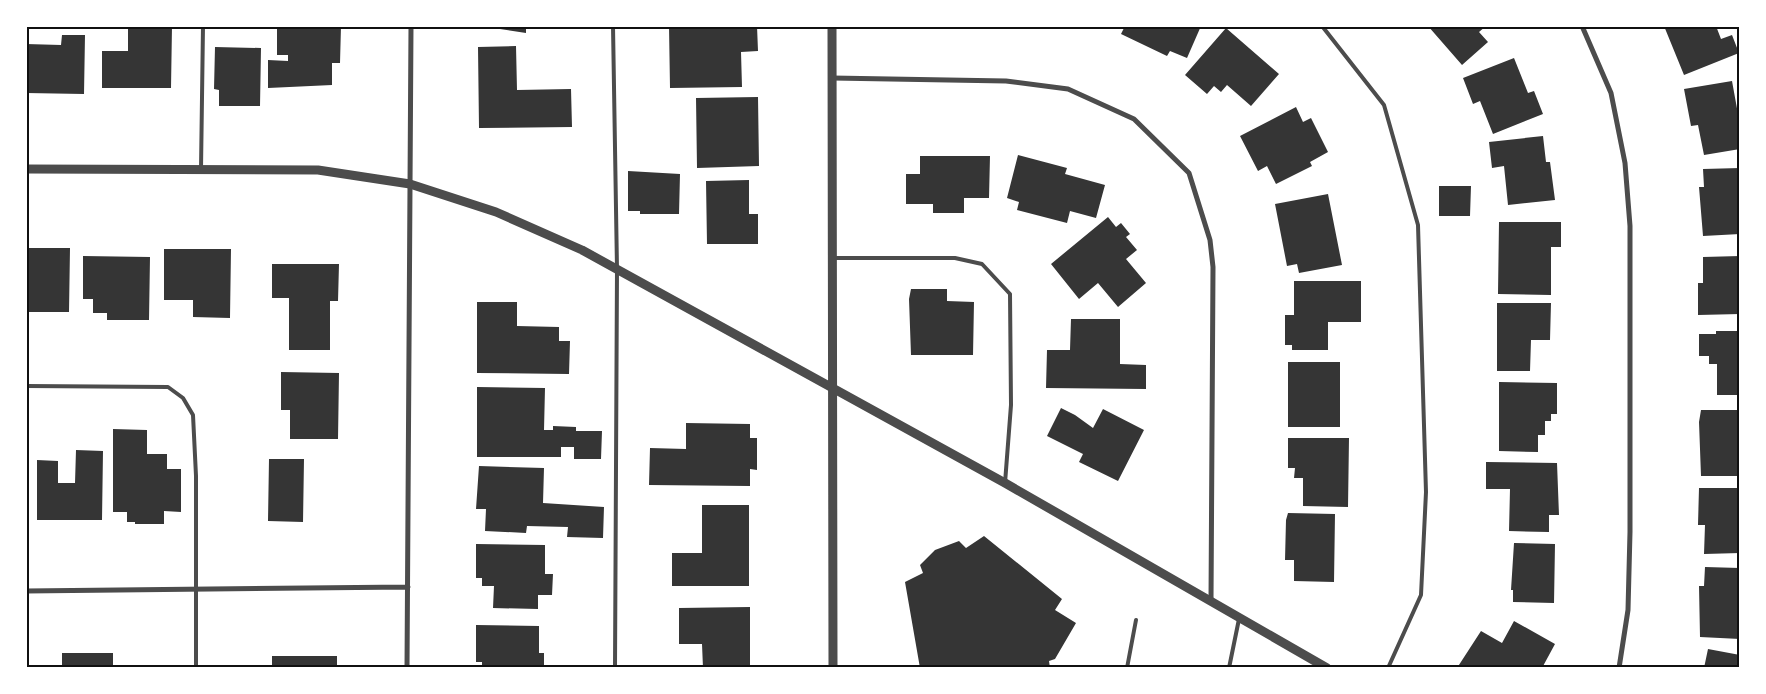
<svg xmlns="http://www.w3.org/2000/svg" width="1766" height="694" viewBox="0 0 1766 694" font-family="'Nunito Sans',sans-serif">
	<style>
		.building { fill: #353535 }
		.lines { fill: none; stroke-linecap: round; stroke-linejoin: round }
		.service { stroke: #4c4c4c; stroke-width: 4 }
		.minor { stroke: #4c4c4c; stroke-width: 5 }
		.tertiary { stroke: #4c4c4c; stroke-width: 9 }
		.neatline { fill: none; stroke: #111; stroke-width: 2 }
	</style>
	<rect width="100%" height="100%" fill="#fff"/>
	<path class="building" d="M128,26H172L171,88H102V51H128Z
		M277,26H341L340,63H332V85L268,88V60L288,61V55H277Z
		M480,26H526V33Z
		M669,26H757L758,51L741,52L742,87L670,88Z
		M1125,26H1201L1187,58L1170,51L1167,56L1121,34Z
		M1428,26H1486L1479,32L1488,42L1462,65Z
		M1664,26H1716L1721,39L1732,35L1739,53L1684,75Z
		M1226,28L1279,74L1251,106L1227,85L1221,92L1214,86L1207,94L1185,75Z
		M62,35H85L84,94L26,93V44L61,45Z
		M516,46L517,90L571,89L572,127L479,128L478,47Z
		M215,47L261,48L260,106H219V90L214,89Z
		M1514,58L1528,93L1534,91L1543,114L1493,134L1480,101L1473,104L1463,78Z
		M1732,81L1740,125V149L1704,155L1698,125L1691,126L1684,89Z
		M758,97L759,166L697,168L696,98Z
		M1296,107L1303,122L1311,118L1328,152L1310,162L1312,166L1276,184L1267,166L1258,171L1240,136Z
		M1543,136L1546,162H1550L1555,200L1508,205L1504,166L1492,168L1489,142Z
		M1018,155L1067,168L1065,174L1105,185L1096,218L1070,211L1067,223L1017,210L1019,202L1007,198Z
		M920,156H990L989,198H964V213H933V204H906V174H920Z
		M1740,168V234L1703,236L1699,187H1704L1703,169Z
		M628,171L680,174L679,214H640V211H628Z
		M749,180V214H758V244H707L706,181Z
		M1439,186H1471L1470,216H1439Z
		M1328,194L1342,265L1299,273L1297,264L1287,266L1275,204Z
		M1108,217L1116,227L1121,223L1130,234L1126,237L1137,250L1126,259L1146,283L1118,307L1098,283L1079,299L1051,264Z
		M1499,222H1561V247H1551V295L1498,294Z
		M26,248H70L69,312H26Z
		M164,249H231L230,318L193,317V300H164Z
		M83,256L150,257L149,320H107V313H93V299H83Z
		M1740,256V314L1698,315V283H1703V257Z
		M272,264H339L338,301H330V350H289V298H272Z
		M1294,281H1361V322H1328V350H1292V345H1285V315H1294Z
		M911,289H947V301L974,302L973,355H911L909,299Z
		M477,302H517V326L559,327V341H570L569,374L477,373Z
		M1497,303H1551L1550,340H1531L1530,371H1497Z
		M1071,319H1120V364L1146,365V389L1046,388L1047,350H1070Z
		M1716,331H1740V395H1717V364H1709V356H1699V334H1716Z
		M1288,362H1340V427H1288Z
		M281,372L339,373L338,439H290V410H281Z
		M1499,382L1557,383V414H1551V421H1545V435H1538V452L1499,451Z
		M477,387L545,388L544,430H553V426L576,427V431H602L601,459H574V447H561V457H477Z
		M1061,408L1075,415L1093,428L1103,409L1144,430L1118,481L1079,462L1083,454L1047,436Z
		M1701,410H1740V476H1701L1699,422Z
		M686,423L750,424V438H757V470L750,469V486L649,485L650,448L686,449Z
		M113,429L147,430V454H167V469H181V512L164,511V524H135V522H127V512H113Z
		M1288,438H1349L1348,507L1303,506V478H1294L1295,468H1288Z
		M76,450L103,451L102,520H37V460L58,461V483H75Z
		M269,459H304L303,522L268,521Z
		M1486,462L1557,463L1559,515H1549V532L1509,531L1510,489H1486Z
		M479,466L544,468L543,503L604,507L603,538L567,537L568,527L527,526L526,533L485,531L486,509H476Z
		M1699,488H1740V553L1704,554L1705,525H1698Z
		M702,505H749V586H672V553H702Z
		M1288,513L1335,514L1334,582L1294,581V560H1285L1286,520Z
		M984,536L1062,599L1055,610L1076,623L1055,659L1049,661L1050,668H920L905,582L923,573L920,565L935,550L959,541L966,548Z
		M1514,543L1555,544L1554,603L1513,602V590H1511Z
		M476,544L545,545V574H553L552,595H538V609L493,608L494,586H482V578H476Z
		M1705,567L1740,568V639L1700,637L1699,586H1704Z
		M750,607V668H703L702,644H679V608Z
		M1514,621L1555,644L1542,668H1457L1481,631L1502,643Z
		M476,625L539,626V653H544V668H482V662H476Z
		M1708,649L1740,655V668H1704Z
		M62,653H113V665L133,666V668H62Z
		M272,656H337V668H272Z"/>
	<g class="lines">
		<path class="service" d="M613,26L617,269L615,668
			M1322,26L1384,105L1418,225L1426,492L1421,595L1388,668
			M201,169L203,26
			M833,258H955L982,264L1010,294L1011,405L1005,483
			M26,386L168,387L183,398L193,415L196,476V668
			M1127,668L1136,620
			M1229,668L1239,619"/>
		<path class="minor" d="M1582,26L1611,93L1625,163L1630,226V532L1628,610L1619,668
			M832,78L1006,81L1068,89L1134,119L1189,173L1210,240L1213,267L1211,601
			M26,591L408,587
			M407,668L411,26"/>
		<path class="tertiary" d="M832,26L833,668
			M26,169L318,170L410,184L496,212L582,250L1005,483L1327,668"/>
	</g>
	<rect width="1766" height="694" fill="none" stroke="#ffffff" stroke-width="55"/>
	<rect x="28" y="28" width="1710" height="638" class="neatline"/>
</svg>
